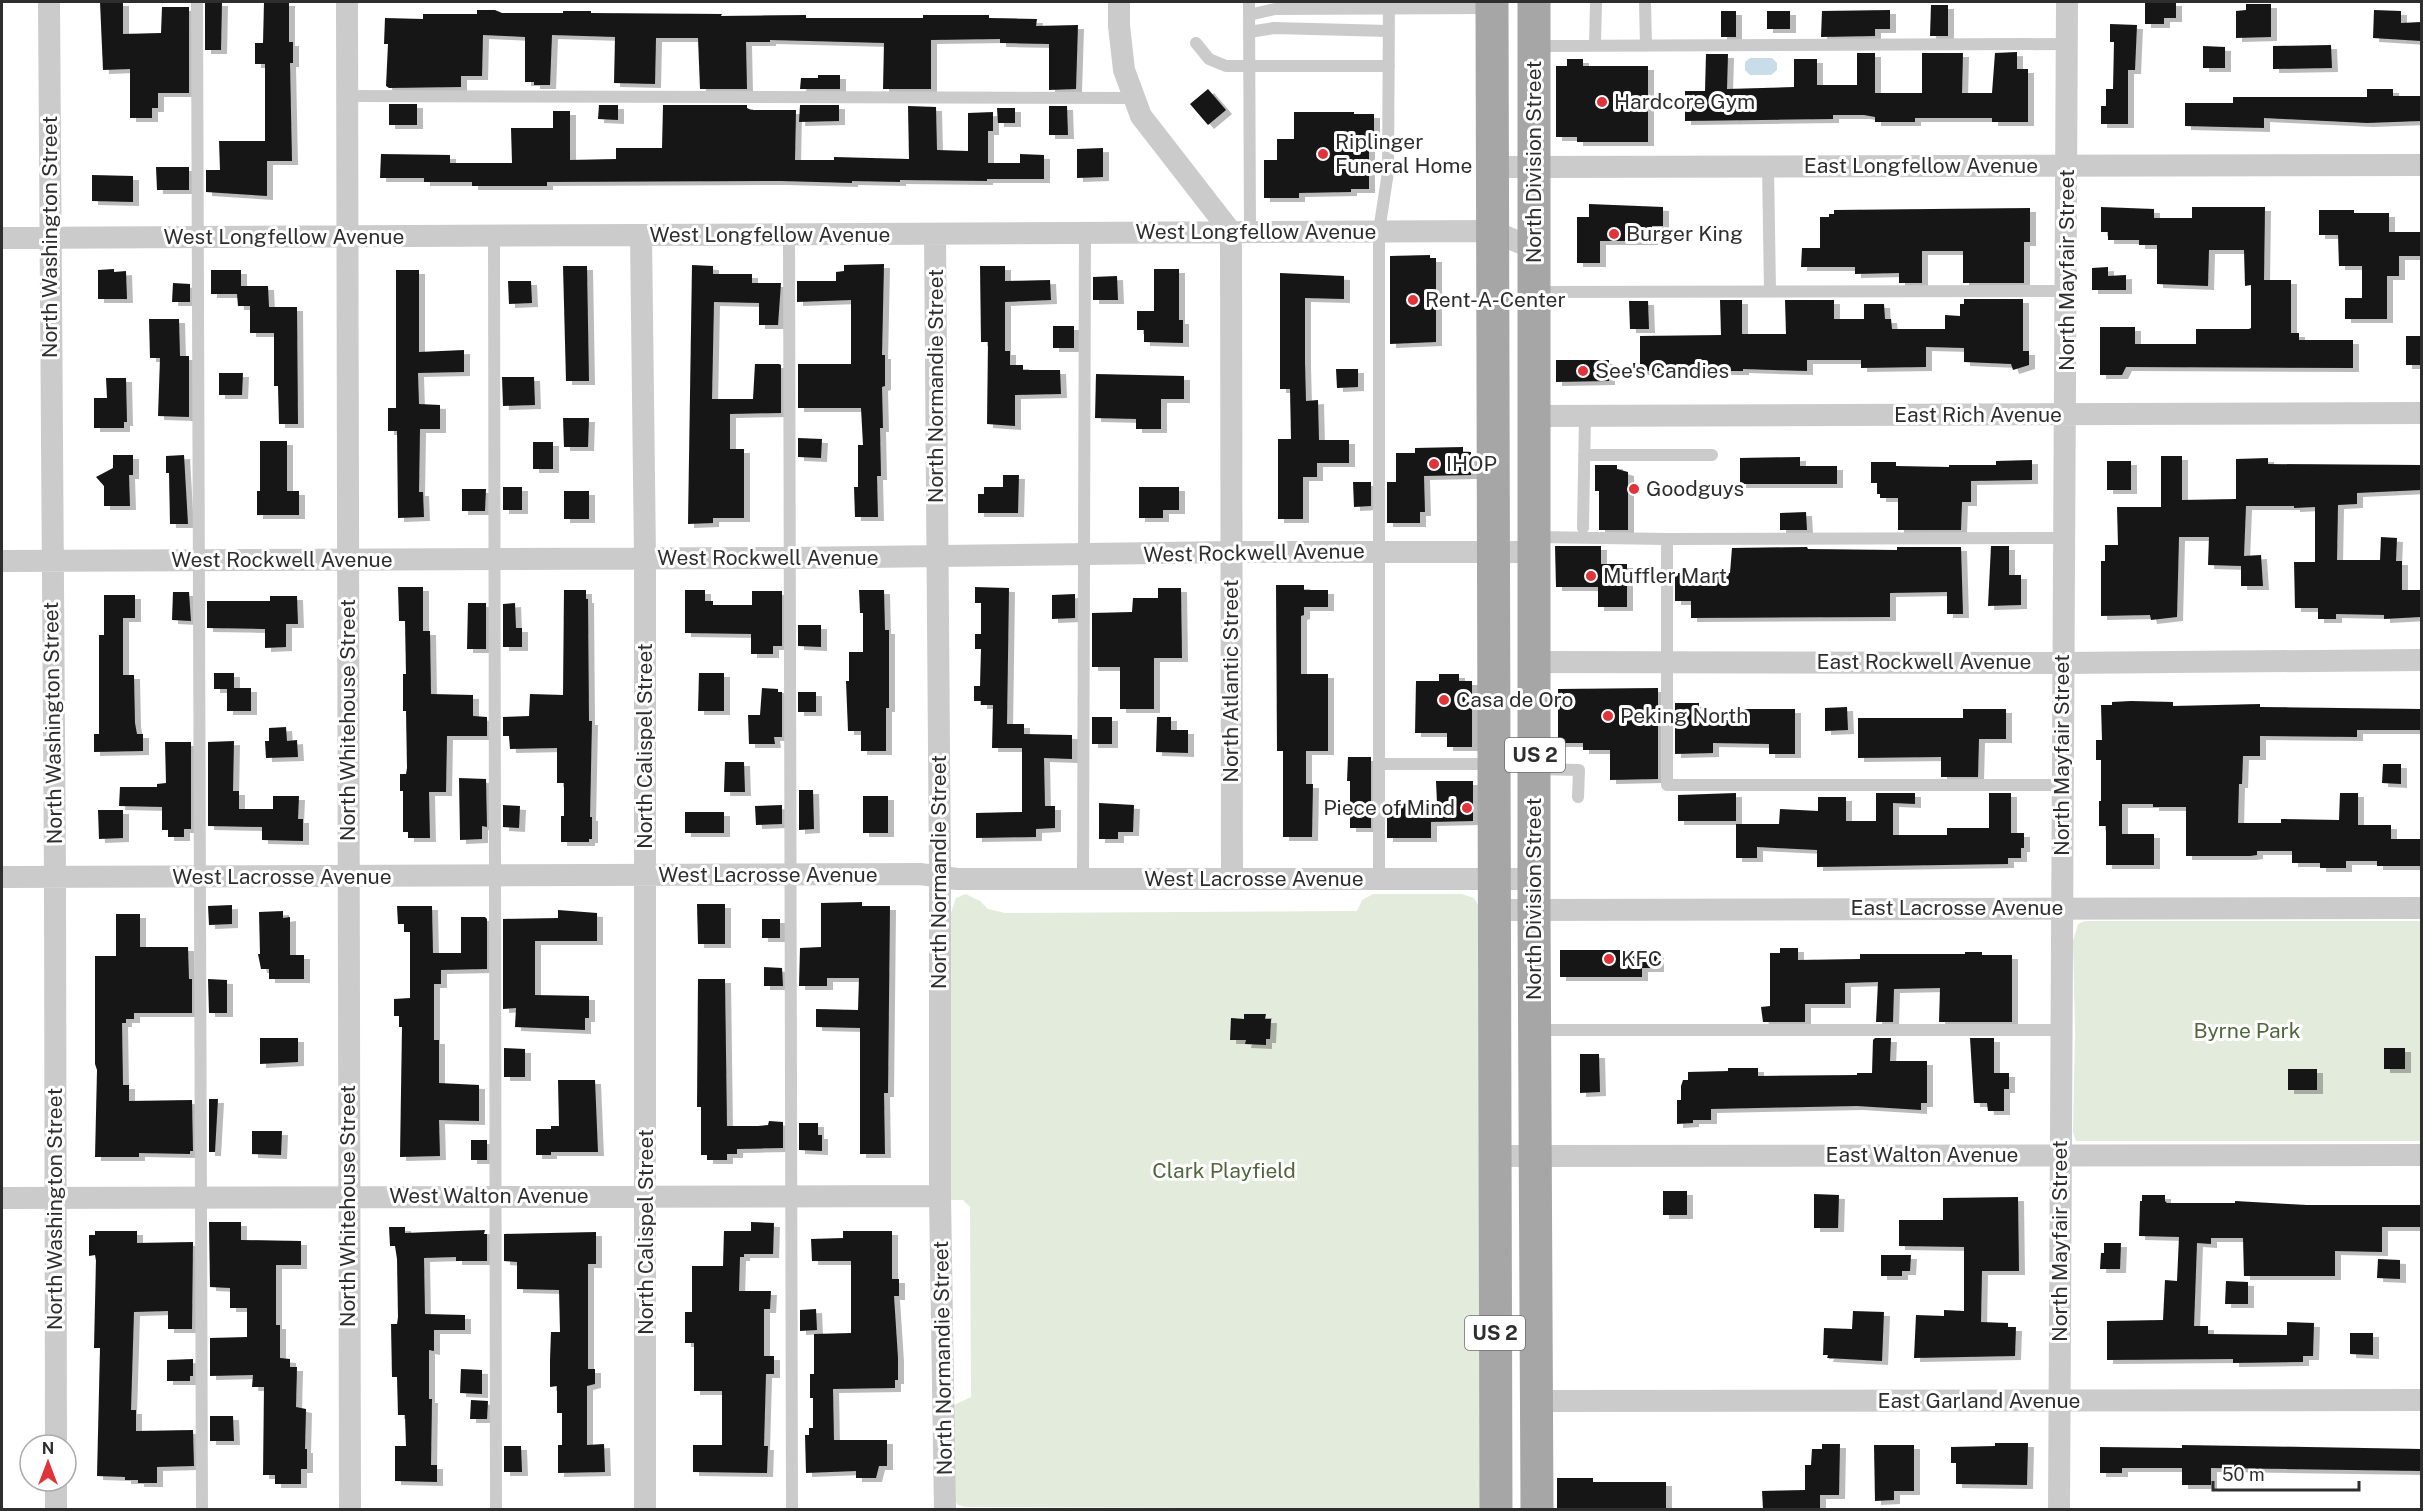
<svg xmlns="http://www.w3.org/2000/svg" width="2423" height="1511" viewBox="0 0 2423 1511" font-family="'Public Sans',sans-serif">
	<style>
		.green { fill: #e3ebdc }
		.water { fill: #c8dcea }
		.building { fill: #151515; filter: url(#shadow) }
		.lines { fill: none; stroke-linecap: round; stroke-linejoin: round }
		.lane { stroke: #cbcbcb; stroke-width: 12 }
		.street { stroke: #cbcbcb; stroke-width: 22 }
		.primary { stroke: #a6a6a6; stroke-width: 33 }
		.poi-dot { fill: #e0343a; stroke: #fff; stroke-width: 2 }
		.labels { text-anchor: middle; stroke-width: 6; stroke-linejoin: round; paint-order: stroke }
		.shield { fill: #fff; stroke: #6d6d6d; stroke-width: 1.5 }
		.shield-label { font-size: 20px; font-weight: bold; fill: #2e2e2e }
		.poi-label { font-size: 21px; fill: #2e2e2e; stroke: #fff; text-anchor: start }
		.street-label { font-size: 21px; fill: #2e2e2e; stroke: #fff }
		.park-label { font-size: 21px; fill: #4f683c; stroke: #fff }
	</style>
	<defs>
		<filter id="shadow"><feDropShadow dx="6" dy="4" stdDeviation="0" flood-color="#0004"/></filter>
	</defs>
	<rect width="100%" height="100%" fill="#fff"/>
	<path class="green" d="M966,894L980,901L988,909L1005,913L1357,911L1362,900L1373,894H1462L1474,898L1478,905L1482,1509L965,1507L958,1505L954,1500L952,1406L971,1397L970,1207L963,1200H950L951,913L956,898Z
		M2085,921H2421V1141H2076L2073,1132L2075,1030L2073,941L2078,924Z"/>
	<path class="water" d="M1750,58H1772L1777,63V70L1771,75H1750L1745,70V62Z"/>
	<path class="building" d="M100,2H123V34L161,33L162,7H189V93H158V108H152V118H130V69L103,70Z
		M205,2H222L221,50H205Z
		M264,2H289V42H293V63H290L292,161H267V196L206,192V170H220L219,141H265V64H255V43H263Z
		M2145,2H2176V18H2164V24H2145Z
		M2246,4H2271V37L2236,38V11L2246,10Z
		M1931,5H1948V36H1930Z
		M477,10H495L502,13H563V11H591V13L722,14L721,16L806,15V18H923V15H989V18L1037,19L1036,26L1078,25L1076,89L1049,90V44L1000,43V39L931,40V89H883L884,43L770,40V42H746L747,89H700L698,38H656L655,84L614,83L615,37L552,35L550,85H534V82H525V37L483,35L482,76H461V87L389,88L386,86L388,44H384L385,18L423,19V14H477Z
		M1890,10V29H1875V36L1821,37L1822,11Z
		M2374,10L2401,11V23L2421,22V41L2373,38Z
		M1721,11H1736V37H1721Z
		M1767,11H1790V29H1767Z
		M2110,24L2137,25L2135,70H2128V124H2101V106H2106V89H2113L2114,42H2110Z
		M2331,45L2332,68L2273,69V46Z
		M2203,46L2225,47V68H2203Z
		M2017,52V69H2028V122H1992V118H1915V122H1875V117L1864,115H1833V119L1685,121V91H1705L1706,54H1728L1727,89L1794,87V59H1817V85H1857V53H1875V93H1922V53H1963L1962,93H1992L1995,53Z
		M1567,59H1583V66H1648V142H1577V137H1556V66H1567Z
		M818,75H840V89H800L801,78H818Z
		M1208,89L1226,110L1208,125L1190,104Z
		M2367,89H2393V96H2421V121L2367,123L2264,118V128L2185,126V103H2233V97H2367Z
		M389,104H417V125H389Z
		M599,105H618V120L598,119Z
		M663,105H747V108L751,110H796L795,160H834V157L909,159L908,106L936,107L937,150L968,151V113L993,112V131H988V163H1020V154L1044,155V179H987V181L900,180V182L852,181V183L781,181L547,182V186H472V182H424V178H380L381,154L450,155V163H512L511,128H553V111H570V160L616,159V148H662Z
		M800,105H839V121L799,122Z
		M1049,106H1067L1068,135H1049Z
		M997,108H1015V123H998Z
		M1294,112H1354V114H1374V148H1369V189H1351V192L1299,193V198H1264V160H1277V139H1294Z
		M1103,148V177L1077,178V149Z
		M156,167H189V190H157Z
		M92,175L133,176V202L92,201Z
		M1589,204L1663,207V226H1652V241H1600V263H1577V217H1589Z
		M2101,207L2154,209V218H2192V207H2265L2264,280H2291V333H2299V340H2353V368L2126,367L2122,375H2100V327H2135V344H2196V329H2249L2251,328V285L2245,286L2244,250H2209L2208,286L2157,284V245H2139V240H2108V232H2101Z
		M2030,208V242H2024V283H1963V251H1922V283H1899V273L1855,274V267H1801L1802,248H1820V217H1829V214H1834V210Z
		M2319,210H2354V213H2389V232H2421V256H2399V276H2387V319H2345V298H2362V266H2339L2338,235H2319Z
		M1430,255V258H1436V342L1390,344V256Z
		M884,264L882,355H885V386L882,387L883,428H880L881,476H877L878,517H855L854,487H858V445H863L861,408H798V364H851V300L797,302V281H836V272L844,271V265Z
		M692,265L713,266V274H752V283H781L778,325H759V303L714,302L712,399H753L755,364H779L781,365V413L730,414V449H744V518H713V523L688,524Z
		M563,266H587L589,381H566Z
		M980,266H1005V281L1050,280L1051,300L1005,302V351H1010V365H1023V370H1060L1061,394L1015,395V426L987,424L988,342H981Z
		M2108,267V276L2126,275V290H2092V268Z
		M114,269V272L126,271L127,299H98V270Z
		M1154,269H1179V320H1183V343L1144,342V330H1137V311H1154Z
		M211,270H241V286H268L269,307H297L298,424H279L278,386H274V333H250V306H238L237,294H211Z
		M396,270H419V352L464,350V372L418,373L419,404L440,405V429H420L419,492H423L424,517L398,518L397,431H388V408H396Z
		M1280,273L1344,276V299L1305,298V363L1306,401L1318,400L1319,440H1349V463H1317V477H1303V519H1278V439H1291L1290,389H1280Z
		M1117,276L1118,300H1093V277Z
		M508,281H531L532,303L509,304Z
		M173,283L190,284V302H172Z
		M1964,299H2023V351H2029V365L2013,370L2011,364L1964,362V348L1926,347V367L1861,368V360H1807V371L1743,369V371H1640V336L1721,335L1720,300H1742V334H1786L1785,300H1834V319H1864V304H1884L1885,319H1891L1892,329H1945V315L1960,316V304H1964Z
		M1629,301H1648L1649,329H1630Z
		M149,319H179L180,356H189V417L158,416L160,358H150Z
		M1053,326H1074V348H1053Z
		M2406,336H2421V365H2406Z
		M1556,360H1609V381L1556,382Z
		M1336,369H1358V387L1337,388Z
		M219,373H243L242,395H219Z
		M1096,374L1184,376V399H1161V429H1136V419L1095,418Z
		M502,377H534L535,405L503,406Z
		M106,378H126L127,422H124V428H94V398H107Z
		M563,418H589L588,447H564Z
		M798,438L822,439L821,458L798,457Z
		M260,441H287V491H299V515H257V491H260Z
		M533,442H553V469H533Z
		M1463,447V452H1471V475L1424,476L1425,512H1420V523H1387V482H1396V453H1415V448Z
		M113,455H133V475H129L130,506H104V486L96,477L113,468Z
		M184,455L188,524H170L169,473H166V456Z
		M2161,456H2182V500L2236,499V459L2268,458V464L2421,465V490L2357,493V504L2338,505L2337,560H2380L2381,537L2397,538L2396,561H2402V590H2421V617L2384,619V615L2336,614V619H2318V608H2295L2294,562H2315V507L2294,508V506H2246L2244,556L2261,555L2263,586H2241V566L2208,565L2209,537H2179L2177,617L2151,620L2150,615L2101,616V561H2105V545H2118L2117,507H2161Z
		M1800,457V466H1837V484H1740V458Z
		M2032,460V480L1971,481V502H1962L1961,530H1898V498H1880V494H1877V483H1871V462H1896V466L1949,467V465H1996V461Z
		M2107,461H2131V490H2107Z
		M1595,465H1617V469L1628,472V530H1599V491H1595Z
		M1003,475H1019L1018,513H978V494H984V487H1003Z
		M1353,482H1371V506L1354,507Z
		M503,487H522V510H503Z
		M1139,487H1179V510H1163V518H1139Z
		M462,489H486L485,511H462Z
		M564,491H589V519H564Z
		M1806,512L1807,530H1780V513Z
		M1555,546H1601V564H1627V607H1598V587H1556Z
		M1991,546H2009V575H2021V605L1988,606Z
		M1807,547L1808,549L1897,550V547H1961L1963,614H1947V592L1890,593V617L1691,618V601H1675V573H1730L1732,548Z
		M1276,585H1304V590H1328V607H1304V615L1301,616V674H1328V751H1306V784H1313L1312,837H1283V751H1277Z
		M398,587H423V631H430L431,694L473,695V716L487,717V736H447L446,792H429L430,838H408V832H403V791H400V774H406L407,768L406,711H403V674H406L405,621H399Z
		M975,587L1009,588L1007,724H1024V734L1072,735V759L1044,758L1045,806H1055V828L1036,829V837L976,838V813L1022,812V748H992L993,705H981V701H974V686H980L981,649H975V634H981V603H975Z
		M1158,588H1181L1182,658H1154V709H1120V667H1092V613L1132,612L1133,598H1158Z
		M564,590H586V599H588L589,721H592L590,817H592V839H589V842H561V816H564V783H557V748L510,749L509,736H503V717L529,716L530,694L563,695Z
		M685,590H705V601H713V605H752V591H782V646H773V654H751V634L685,633Z
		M859,590H884L885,630H889V708H886V751H861V731H848L846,681H849V652H863V613H860Z
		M173,592H189L191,621L172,620Z
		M1075,594V618L1052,619V595Z
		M104,595H135V618H123V675H134L135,723L137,734H143V751L94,752V734H99V635H104Z
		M270,596H297L298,624H286V647L265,648V629L207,628V601H270Z
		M468,603H486V649H467Z
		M515,603L516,628H522V647H503V604Z
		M798,625H821V647L798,646Z
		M214,673H234V688H251V711H227V689H214Z
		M699,673H724V711H698Z
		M1439,674H1459V681H1472V747H1447V733H1415L1416,681H1439Z
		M762,688L778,689V692H782V737H774L775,744H749L748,715H760Z
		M1658,688V779L1610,780V750H1583V743H1558V689Z
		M798,692H816V712H798Z
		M2131,701L2173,702V706L2260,704V707L2421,709V730H2357V737L2260,736V756H2243L2242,784H2239L2238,823H2281V819L2339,820L2340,793H2358V825H2391V839H2421V866H2377V861H2346V868H2320V863H2292V851H2257V855L2250,856H2186V807H2153V804H2122V834H2154V865H2106V826H2099V801H2101V760H2096V740H2102L2101,705H2112V702Z
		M1675,703H1699V720H1729V709H1795V754H1769V744L1713,743V753L1675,754Z
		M1847,707L1848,730L1825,731V708Z
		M1963,709H2006V739H1979L1978,777H1941V757L1858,758V718H1963Z
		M1092,717H1112V744H1092Z
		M1157,717H1171V730H1188V753L1156,752Z
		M286,727L287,741L297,740L298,757L266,758L265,741H269V728Z
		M234,741L233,791H239V809H273V796H299L298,819H303V841L262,840V827L208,826V742Z
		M165,742H191V829H184V837H168V830H162V807L119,806L120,787H157V784L166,783Z
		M1348,757H1371V828H1350V781H1347Z
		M725,762H744L745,792H724Z
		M2383,764H2401V784L2382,783Z
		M459,778L486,779L487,827L482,826V839L460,840Z
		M1436,781H1473V821L1431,822V838H1387V804L1437,803Z
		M799,790H813L814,829L799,830Z
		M1736,793V821H1678V795Z
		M1876,793H1915V804L1893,803V835H1947V828H1989V793H2011V833H2024V848H2021V858H2008V864L1817,867V850L1757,847V858H1736V824H1779L1780,809L1818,811V797H1846V821H1876Z
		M863,796H888V833H863Z
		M1099,803L1134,805L1133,832H1118V839H1099Z
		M503,805L520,806L519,828L503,827Z
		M782,805V824L756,825L755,806Z
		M98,810H123V838L99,839Z
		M685,812H724V833H685Z
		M862,902V906H890L888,1093H884L885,1154H860V1028L816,1027V1009L858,1010L859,978H827V986H799L800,948L821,947V903Z
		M697,904H725V944H698Z
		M232,905V924L209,925L208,906Z
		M397,906H432L433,953H461V917H485L487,919V969L441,970V984H434V1040H439V1083L479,1085V1121L439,1120L440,1156L400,1157L402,1027H399V1016H394V999L410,998V932H404V924H398Z
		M558,910L597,913V941H535V995L589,996V1018H585V1030L515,1027L516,1008L503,1009V919L558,918Z
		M283,911V918L290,917V955H304V979H269V969H261L258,954H260L259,912Z
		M116,914H140V947H188L189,979H192V1013H134V1019H126V1023H122L123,1085H129V1101L192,1100L193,1151H190V1154L139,1153V1157H95L97,1070L95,1064V956H116Z
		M762,919H780V938H762Z
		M1780,948H1798V960L1860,959V954H1965V952H1982V955H2012V1022H1939L1940,988L1894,989L1893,1022H1876L1878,982L1845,983V1004H1805V1022H1763L1761,1007L1770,1006V953H1780Z
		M1560,950H1658V968H1642V977H1560Z
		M764,967L782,968L783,986H764Z
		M208,979L227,980V1013H209Z
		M698,979H725L727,1126H758L768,1125L769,1121L783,1122V1148L737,1149V1154H727V1160H707V1155H701V1107H697Z
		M1244,1014H1266L1265,1019H1271L1270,1039H1266V1045L1245,1044L1246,1040H1230L1231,1018L1244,1019Z
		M260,1038H298V1062L260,1064Z
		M1875,1038H1891L1890,1061H1927V1103H1921V1110L1857,1106L1711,1109V1120H1693V1123L1677,1124V1100H1681V1086L1683,1080H1688V1072L1728,1071V1068H1758V1076L1857,1075V1073H1872L1873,1040Z
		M1970,1038H1994V1073H2009V1089H2004V1111H1988L1987,1103H1974Z
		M504,1048L525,1049V1077H504Z
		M2384,1048H2405V1069H2384Z
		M1580,1054H1599L1600,1092L1580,1093Z
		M2288,1069H2317V1090H2288Z
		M558,1080H595L598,1152H551V1155H536V1129H551V1126H559Z
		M209,1099H218L215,1152H209Z
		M799,1123H818V1135H822V1151L799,1150Z
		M252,1131H282L281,1155L252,1154Z
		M471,1140H487V1160H471Z
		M1663,1191H1687V1215H1663Z
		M1814,1194L1839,1195L1838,1228H1814Z
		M2142,1195H2165V1201L2167,1203H2235V1201L2307,1205H2421V1227H2382V1252L2335,1251V1276H2244L2243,1238H2211V1244L2197,1243L2194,1326H2208V1334L2287,1335V1322L2314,1323L2313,1356H2303V1362L2233,1363V1359L2107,1360V1321L2163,1320L2165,1280L2177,1281L2179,1237L2139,1236L2140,1201H2142Z
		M2018,1197L2019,1271H1982L1981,1322L2008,1323V1327H2016L2015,1356L1914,1358L1916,1315L1944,1316V1310L1964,1311V1247L1899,1246V1220H1943V1198Z
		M209,1222H241V1240L301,1241V1265H276V1325H280V1358L290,1359V1367H297L296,1407L306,1409L305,1449H307V1469H301V1484H275V1475H263L264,1387H252L253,1375L210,1376V1338L247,1337V1308H230V1288L210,1287Z
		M751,1222L774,1223L773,1254H744V1257H740L739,1291H771L770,1309H764V1356H774V1374H766L764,1446H768L767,1473L693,1472V1445H722V1391H694V1343H685V1312H692V1266H723L724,1231H751Z
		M389,1227H405V1233L485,1230L484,1234H487V1261H456V1257L424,1258L425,1314L465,1315V1330H434V1351L429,1350V1399H432L431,1465H437V1482L395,1481V1446H406L405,1415H398L397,1377H392L391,1324H397L398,1317L397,1259L395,1246H390Z
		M95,1231H137V1243L193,1242L192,1329H168V1311L134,1312L131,1410H136V1431L193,1430L194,1466L157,1467V1483H138V1480H125V1477L97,1476L100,1348H94L96,1259L95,1255L89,1256V1235H95Z
		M843,1231H892V1279H899V1296H894L898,1358V1380H895V1388L833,1389L834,1440H887V1466H879L876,1478H856V1471L806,1473L805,1435H809V1428H813V1398H810V1374H814V1334L851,1333V1261H812L811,1239L843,1238Z
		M596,1232V1264H588V1369H595V1384L587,1386V1445L604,1444L605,1472L558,1473V1445H562V1413H557V1386L550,1387V1360L551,1332H560L559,1290L517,1289V1262L504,1261V1234Z
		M2104,1243H2121L2120,1269H2100L2101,1253H2104Z
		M1881,1255H1911L1910,1271H1902V1276H1881Z
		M2378,1259L2400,1260V1279L2377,1278Z
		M2226,1281L2248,1282V1304H2225Z
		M816,1309L817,1330L800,1331V1310Z
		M1853,1311L1884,1312L1882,1361L1827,1358L1828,1355H1823L1824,1328L1852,1329Z
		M2350,1333H2373V1355L2350,1354Z
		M193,1359V1376H190V1381H167V1360Z
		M461,1369L482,1370V1394L460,1393Z
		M471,1400L488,1401L487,1419H470Z
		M210,1416H233L234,1441H210Z
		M1995,1443H2028L2027,1485L1956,1484V1463H1951V1447L1995,1446Z
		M1822,1444H1840L1839,1495H1820V1509H1763L1762,1491L1805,1490V1465H1811L1812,1449H1822Z
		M1874,1445H1914V1491H1894V1500L1875,1501Z
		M2182,1445L2421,1449V1471L2211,1468V1485H2182V1468H2122V1473H2100V1447L2182,1448Z
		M504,1446H521L522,1472H504Z
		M1557,1478H1593V1482H1666V1509H1557Z"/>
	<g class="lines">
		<path class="lane" d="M197,2L202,1510
			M1249,2L1250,232
			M1645,2L1646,46
			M1249,15L1275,9L1490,8
			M1249,32L1274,28L1389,31
			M1196,43L1209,59L1226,66H1389
			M1536,46L2067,44
			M1595,46L1596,2
			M347,96L1135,98
			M1768,167L1770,291
			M789,235L792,1510
			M494,236L496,1510
			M1535,292L2067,291
			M1584,455H1712
			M1583,528L1585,416
			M1536,537L1667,539L2065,538
			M1667,539V785H2062
			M1379,764H1492
			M1535,769L1579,770L1578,797
			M1083,879L1085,234
			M1379,879V231L1388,172L1389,2
			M1535,1030H2060"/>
		<path class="street" d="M49,2L55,877L56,1445
			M347,2L350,1510
			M1119,2V26L1124,70L1141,116L1231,232L1232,879
			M1492,167L2422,165
			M935,234L940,877V1196L945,1510
			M641,235L645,558V1510
			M2,238L1492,231L1535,249
			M1535,416L2422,413
			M2,561L791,558L1231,552H1535
			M1535,662L2062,663L2422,660
			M2,877L920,874L957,879H1534
			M1493,910L2422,908
			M1494,1156L2422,1155
			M2,1198L940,1196
			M1537,1401L2422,1400
			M56,1481V1510
			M2059,1510L2067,2"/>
		<path class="primary" d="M1492,2L1496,1510
			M1534,2V910L1537,1510"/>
	</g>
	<g class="poi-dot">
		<circle cx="1602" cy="102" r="6"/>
		<circle cx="1323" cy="154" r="6"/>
		<circle cx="1614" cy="234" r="6"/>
		<circle cx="1413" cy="300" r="6"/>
		<circle cx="1583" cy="371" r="6"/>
		<circle cx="1434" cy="464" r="6"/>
		<circle cx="1634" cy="489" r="6"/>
		<circle cx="1591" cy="576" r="6"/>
		<circle cx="1444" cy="700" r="6"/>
		<circle cx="1608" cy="716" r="6"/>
		<circle cx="1467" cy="808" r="6"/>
		<circle cx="1609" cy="959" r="6"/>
	</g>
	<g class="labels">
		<g class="shield">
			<rect x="1505" y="738" width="60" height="34" rx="4.5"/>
			<rect x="1465" y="1316" width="60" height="34" rx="4.5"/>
		</g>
		<g class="shield-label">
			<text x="1535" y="762">US 2</text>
			<text x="1495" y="1340">US 2</text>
		</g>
		<g class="poi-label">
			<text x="1614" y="109">Hardcore Gym</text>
			<text x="1335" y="149">Riplinger<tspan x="1335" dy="24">Funeral Home</tspan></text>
			<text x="1626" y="241">Burger King</text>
			<text x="1425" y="307">Rent-A-Center</text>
			<text x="1595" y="378">See's Candies</text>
			<text x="1446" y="471">IHOP</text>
			<text x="1646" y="496">Goodguys</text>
			<text x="1603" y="583">Muffler Mart</text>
			<text x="1456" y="707">Casa de Oro</text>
			<text x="1620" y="723">Peking North</text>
			<text x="1455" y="815" text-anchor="end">Piece of Mind</text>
			<text x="1621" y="966">KFC</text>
		</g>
		<g class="street-label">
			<text transform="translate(1534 162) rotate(-90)" y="7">North Division Street</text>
			<text x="1921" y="173">East Longfellow Avenue</text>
			<text x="1256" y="239">West Longfellow Avenue</text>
			<text x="770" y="242">West Longfellow Avenue</text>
			<text transform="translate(50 237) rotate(-90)" y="7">North Washington Street</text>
			<text x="284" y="244">West Longfellow Avenue</text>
			<text transform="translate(2067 270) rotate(-90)" y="7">North Mayfair Street</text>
			<text transform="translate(936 386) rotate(-90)" y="7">North Normandie Street</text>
			<text x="1978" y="422">East Rich Avenue</text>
			<text transform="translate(1254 553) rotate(-1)" y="7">West Rockwell Avenue</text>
			<text x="768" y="565">West Rockwell Avenue</text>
			<text x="282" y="567">West Rockwell Avenue</text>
			<text x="1924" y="669">East Rockwell Avenue</text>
			<text transform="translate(1231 681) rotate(-90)" y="7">North Atlantic Street</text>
			<text transform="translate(348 720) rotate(-90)" y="7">North Whitehouse Street</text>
			<text transform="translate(53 723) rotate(-91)" y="7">North Washington Street</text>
			<text transform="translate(645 746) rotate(-90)" y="7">North Calispel Street</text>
			<text transform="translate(2062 755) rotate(-90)" y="7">North Mayfair Street</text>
			<text transform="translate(939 872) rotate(-90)" y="7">North Normandie Street</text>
			<text x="768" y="882">West Lacrosse Avenue</text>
			<text x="282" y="884">West Lacrosse Avenue</text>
			<text x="1254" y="886">West Lacrosse Avenue</text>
			<text transform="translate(1534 899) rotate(-90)" y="7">North Division Street</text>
			<text x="1957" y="915">East Lacrosse Avenue</text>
			<text x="1922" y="1162">East Walton Avenue</text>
			<text x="489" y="1203">West Walton Avenue</text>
			<text transform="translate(348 1206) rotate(-90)" y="7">North Whitehouse Street</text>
			<text transform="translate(55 1209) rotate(-90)" y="7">North Washington Street</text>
			<text transform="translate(646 1232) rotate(-90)" y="7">North Calispel Street</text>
			<text transform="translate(2060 1241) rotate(-90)" y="7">North Mayfair Street</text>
			<text transform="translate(943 1358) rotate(-91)" y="7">North Normandie Street</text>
			<text x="1979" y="1408">East Garland Avenue</text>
		</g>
		<g class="park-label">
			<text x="2247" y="1038">Byrne Park</text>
			<text x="1224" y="1178">Clark Playfield</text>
		</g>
	</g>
	<rect width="2423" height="1511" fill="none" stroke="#2e2e2e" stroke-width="6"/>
	<g transform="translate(48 1463)"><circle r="28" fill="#ffffff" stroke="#ababab" stroke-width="1.5"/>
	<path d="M0-4.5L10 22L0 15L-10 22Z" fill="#e0343a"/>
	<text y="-9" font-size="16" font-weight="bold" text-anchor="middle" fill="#2e2e2e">N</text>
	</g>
	<path d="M2213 1481v9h146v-9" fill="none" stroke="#2e2e2e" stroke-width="3"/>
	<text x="2222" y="1481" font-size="18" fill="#2e2e2e" stroke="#ffffff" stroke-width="4.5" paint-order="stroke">50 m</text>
</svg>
